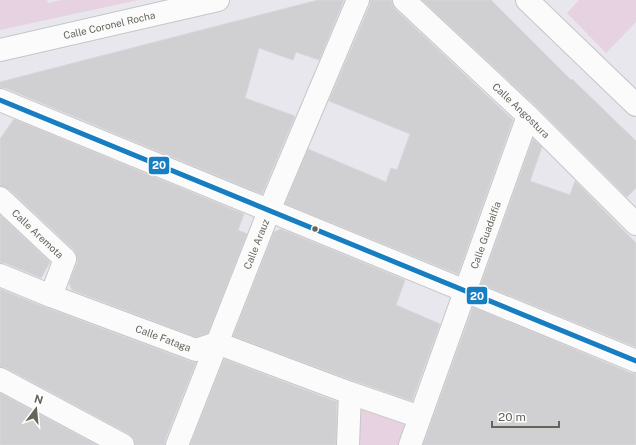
<svg xmlns="http://www.w3.org/2000/svg" width="636" height="445" viewBox="0 0 636 445" font-family="'Public Sans',sans-serif">
	<style>
		.green { fill: #e7d2e1 }
		.building { fill: #d0d0d3; stroke: #d7d6dc }
		.lines { fill: none; stroke-linecap: round; stroke-linejoin: round }
		.street-casing { stroke: #c6c6c6; stroke-width: 24 }
		.street { stroke: #fcfbfc; stroke-width: 22 }
		.bus-1-casing { stroke: #fff; stroke-width: 8 }
		.bus-1 { stroke: #187ec2; stroke-width: 5 }
		.bus-dot { fill: #65655c; stroke: #fff; stroke-width: 1.5 }
		.labels { text-anchor: middle; stroke-width: 4; stroke-linejoin: round; paint-order: stroke }
		.street-label { font-size: 10px; fill: #65655c; stroke: #fff }
		.line-badge { stroke: #fff; stroke-width: 1.5 }
		.badge-label { font-size: 11px; text-anchor: middle; font-weight: bold; fill: #fff }
	</style>
	<rect width="100%" height="100%" fill="#e8e7ed"/>
	<path class="green" d="M0,0H47L48,3L61,0H138L0,30Z
		M579,0H636V22L606,53L567,13Z
		M361,408L409,424L402,445H358Z"/>
	<path class="building" d="M318,0H344L319,60L296,52L293,60L259,48L245,98L295,116L262,194L5,88H0V82Z
		M370,0H392V4L395,9L513,120L458,274L285,204L308,149L386,182L391,168L397,170L410,134L329,101L370,5Z
		M422,0H491L571,80L572,79L636,141V188L627,197L537,107Z
		M14,119L244,214L238,230L247,234L208,333L196,337L72,290L69,283L77,263V257L74,250L9,189L0,186V139Z
		M533,139L542,147L530,181L570,195L575,181L636,243V347L481,284Z
		M0,215L50,262L41,278L5,263H0Z
		M281,229L405,280L396,305L440,324L412,401L354,381L233,336L274,232Z
		M0,289L47,308L192,362H196L165,440V445H135L134,439L129,434L6,368L0,367Z
		M473,307L631,373H636V445H423Z
		M224,359L337,402L336,445H190Z
		M0,393L97,445H0Z"/>
	<g class="lines">
		<defs>
			<g id="street">
				<path id="s1" d="M404,0L528,116L636,224"/>
				<path d="M527,0L636,105"/>
				<path id="s2" d="M0,50L218,0"/>
				<path d="M0,100L636,361"/>
				<path id="s3" d="M0,198L65,259L51,296"/>
				<path id="s4" d="M0,275L51,296L196,350L217,343L350,393L420,417"/>
				<path d="M0,379L123,445"/>
				<path id="s5" d="M177,445L273,201L358,0"/>
				<path d="M348,445L350,393"/>
				<path id="s6" d="M410,445L528,116"/>
			</g>
		</defs>
		<use href="#street" class="street-casing"/>
		<use href="#street" class="street"/>
		<defs>
			<path id="bus-1" d="M0,100L636,361"/>
		</defs>
		<use href="#bus-1" class="bus-1-casing"/>
		<use href="#bus-1" class="bus-1"/>
	</g>
	<circle class="bus-dot" cx="315" cy="229" r="3.5"/>
	<g class="labels">
		<g class="street-label">
			<text dy="4" stroke="none"><textPath href="#s2" startOffset="112">Calle Coronel Rocha</textPath></text>
			<text dy="4" stroke="none"><textPath href="#s1" startOffset="161">Calle Angostura</textPath></text>
			<text dy="4" stroke="none"><textPath href="#s3" startOffset="52">Calle Aremota</textPath></text>
			<text dy="4" stroke="none"><textPath href="#s6" startOffset="223">Calle Guadalfía</textPath></text>
			<text dy="4" stroke="none"><textPath href="#s5" startOffset="216">Calle Arauz</textPath></text>
			<text dy="4" stroke="none"><textPath href="#s4" startOffset="175">Calle Fataga</textPath></text>
		</g>
	</g>
	<g class="line-badge">
		<rect x="148" y="156" width="22" height="19" rx="4" fill="#187ec2"/>
		<rect x="466" y="286" width="22" height="19" rx="4" fill="#187ec2"/>
	</g>
	<g class="badge-label">
		<text x="159" y="169">20</text>
		<text x="477" y="300">20</text>
	</g>
	<g transform="translate(36 409) rotate(16)" stroke="#ffffff" stroke-width="3" paint-order="stroke">
	<path d="M0-3L7 15L0 10L-7 15Z" fill="#65655c"/>
	<text y="-6" font-size="11" font-weight="bold" text-anchor="middle" fill="#65655c">N</text>
	</g>
	<path d="M492 421v6h67v-6" fill="none" stroke="#65655c" stroke-width="2"/>
	<text x="498" y="421" font-size="12" fill="#65655c" stroke="#ffffff" stroke-width="3" paint-order="stroke">20 m</text>
</svg>
